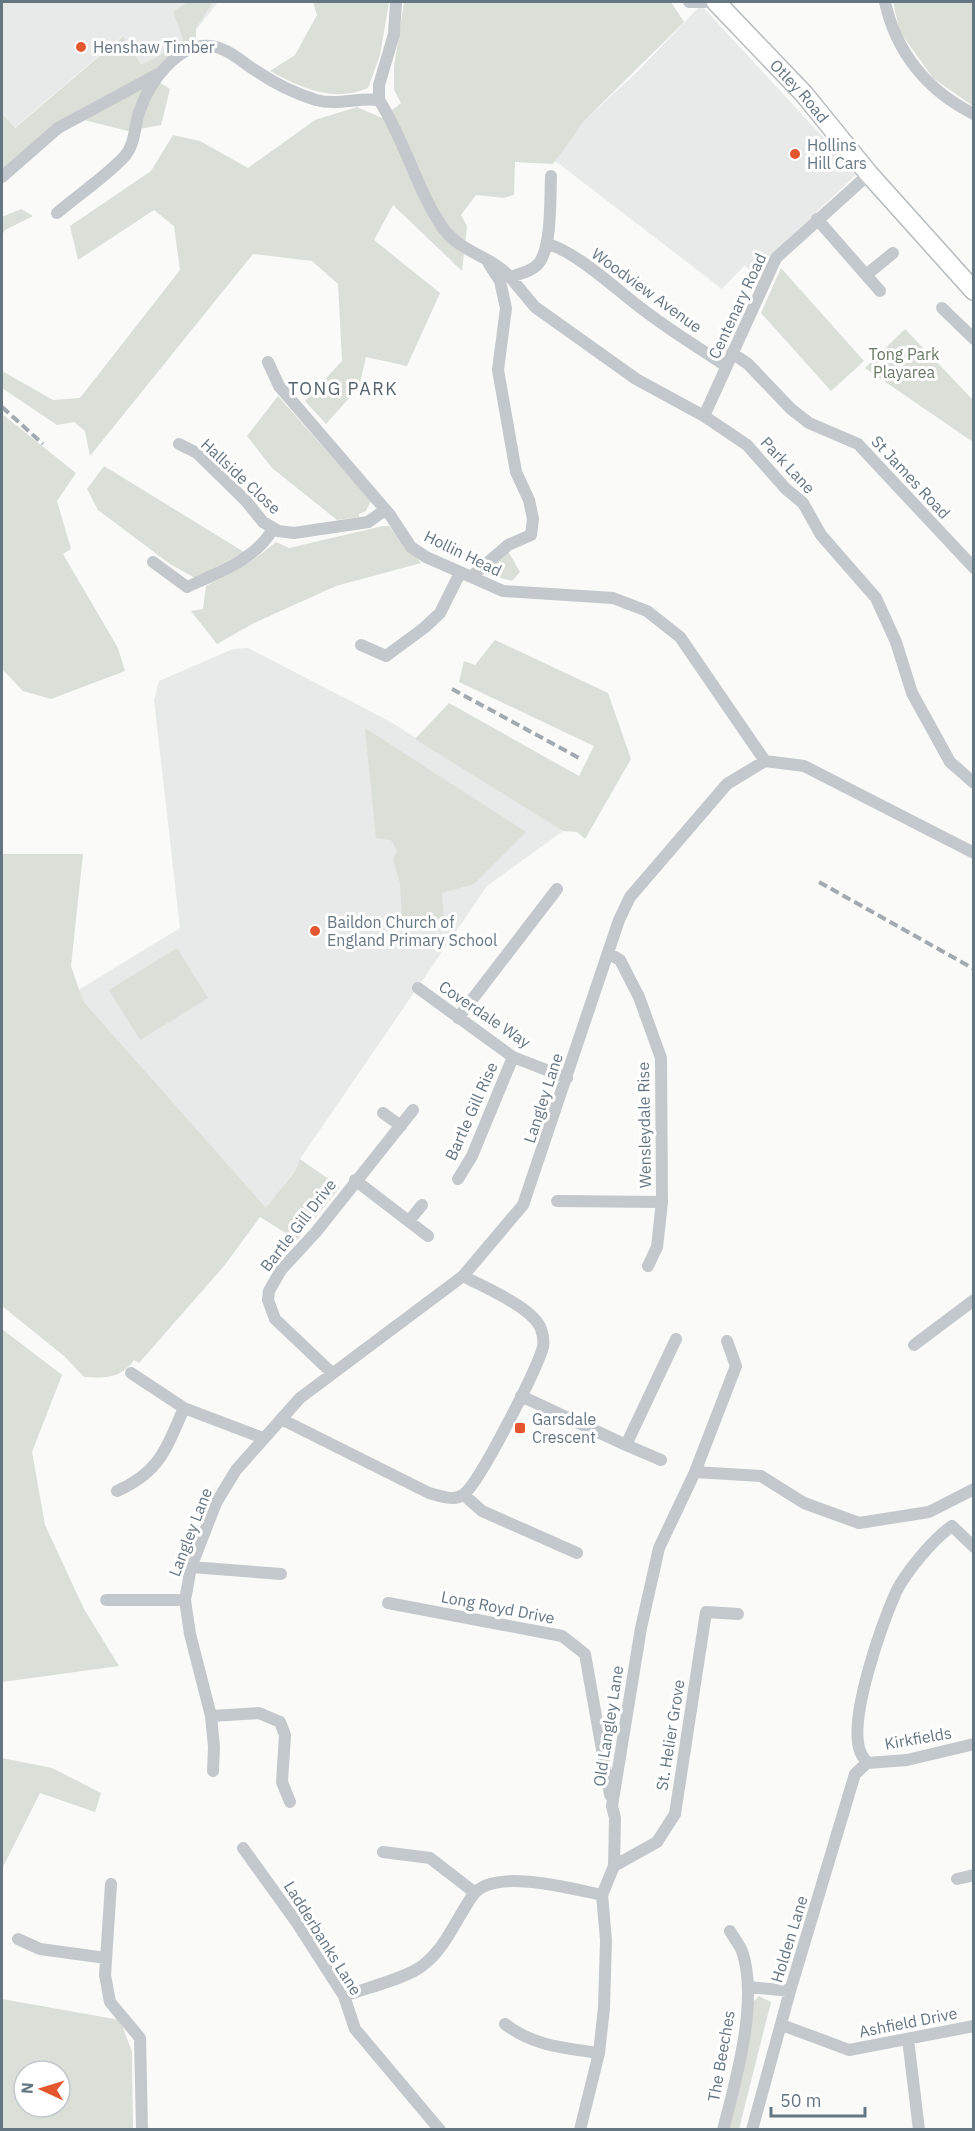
<svg xmlns="http://www.w3.org/2000/svg" width="975" height="2131" viewBox="0 0 975 2131" font-family="'IBM Plex Sans',sans-serif">
	<style>
		.built { fill: #e8e9e9 }
		.green { fill: #dadfd7; fill-rule: evenodd }
		.lines { fill: none; stroke-linecap: round; stroke-linejoin: round }
		.primary-casing { stroke: #b5babe; stroke-width: 21 }
		.minor { stroke: #c3c8cc; stroke-width: 12 }
		.primary { stroke: #fff; stroke-width: 18 }
		.rail { stroke: #a2aab0; stroke-width: 4; stroke-dasharray: 9 4.5; stroke-linecap: butt }
		.poi-dot { fill: #e4572e; stroke: #fff; stroke-width: 2 }
		.labels { text-anchor: middle; stroke-width: 6; stroke-linejoin: round; paint-order: stroke }
		.poi-label { font-size: 16px; fill: #657683; stroke: #fff; text-anchor: start }
		.street-label { font-size: 16px; fill: #657683; stroke: #fff }
		.park-label { font-size: 16px; fill: #687a64; stroke: #fff }
		.neighbourhood-label { font-size: 18px; letter-spacing: 1.5px; fill: #57646e; stroke: #fff }
	</style>
	<rect width="100%" height="100%" fill="#fafaf8"/>
	<path class="built" d="M2,2H218L173,59L146,75L122,36L14,128L2,114Z
		M701,5L857,174L767,259L756,279L745,265L722,289L554,160L584,121L637,72Z
		M248,648L389,721L563,831L487,886L300,1159L295,1170L266,1209L75,992L180,928L154,700L159,681L233,649Z"/>
	<path class="green" d="M189,2H213L196,28V46L147,75L170,89L161,125L128,131L80,119L2,173V114L15,128L123,36L141,65L176,47L183,39L173,11Z
		M313,2H389L380,55L368,88C334,103 301,88 270,71L295,55L317,15Z
		M404,2H671L684,22L584,121L553,164L515,162L514,195L504,198L476,195L461,215L467,226L462,271L393,205L374,240L440,293L407,366L366,357L359,387L326,424L305,401L342,361L338,284L312,261L253,254L90,456L85,431L74,422L57,425L2,388V371L53,400L80,398L180,270L174,226L154,210L78,260L70,226L151,171L173,135L200,141L248,168L315,120L357,107L382,118L401,103L394,90V67Z
		M893,2H973V106L933,78L900,32Z
		M21,209L33,216L5,230L2,235V217Z
		M781,268L864,361L831,391L761,313Z
		M905,329L973,400V442L865,368Z
		M278,396L371,501L366,511L359,514V517L337,520L272,468L247,436Z
		M2,414L76,473L57,501L71,549L63,554L118,648L125,671L51,699L23,691L2,669Z
		M104,466L244,552L195,578L170,564L98,510L87,489Z
		M383,526H389L421,563L336,586L254,623L217,644L191,611L203,609L206,586L252,561L276,542L289,548Z
		M508,551L520,572L512,581L484,573Z
		M495,640L608,693L631,759L585,839L577,832L563,831L415,739L449,703L579,776L594,746L459,682L464,661L475,665Z
		M365,728L526,832L474,884L442,893L444,925L402,916L400,883L393,860L397,851L391,840L376,838Z
		M2,854H83L71,966L83,1001L266,1208L295,1171L300,1159L340,1187L297,1240L260,1217L224,1266L139,1363L134,1360C120,1379 106,1378 84,1377L64,1356L2,1306Z
		M177,948L208,998L140,1040L109,990Z
		M2,1329L62,1375L32,1452L45,1525L84,1609L119,1666L2,1682Z
		M2,1758L52,1768L101,1793L95,1812L40,1793L2,1869Z
		M759,1996L771,2002L739,2129L727,2130L752,2003Z
		M2,1999L120,2020L132,2052L133,2129H2ZM24,2071H60V2107H24Z"/>
	<g class="lines">
		<defs>
			<g id="primary">
				<path id="s1" d="M716,2L804,94L869,174L974,291"/>
			</g>
		</defs>
		<use href="#primary" class="primary-casing"/>
		<path class="minor" d="M689,2H705
			M885,2C896,52 927,91 974,114
			M379,100V85L394,34L396,2
			M2,177L58,128L158,74
			M57,213C78,195 104,178 124,157C136,144 134,125 140,110C149,83 177,43 210,46C227,47 244,64 258,72C274,83 297,94 316,100C338,106 358,97 379,100C405,140 416,189 443,228C460,252 491,256 510,277C519,274 533,271 539,263C552,246 550,198 551,176
			M817,219L880,291
			M547,244C577,251 622,295 649,314C674,333 701,349 726,366
			M866,275L893,253
			M510,277L535,307L636,379L704,416L747,445L786,489L803,503L821,535L876,598L896,642L912,693L950,762L974,783
			M942,308L974,339
			M732,353L748,364L791,409L809,423L858,444L974,568
			M268,362L279,386L390,515L411,547L426,557L503,591L613,598L647,611L680,637L765,761
			M704,416L776,258L869,174
			M179,444L197,453L246,501L263,522L278,531L294,533L368,522L385,510
			M153,562L187,587C219,572 255,560 273,529
			M472,576L508,545L531,535L533,519L529,500L516,472L498,370L506,308L500,281L489,264
			M361,645L386,656L424,628L440,613L460,573
			M608,953L620,960L639,997L661,1058L662,1202L657,1247L648,1266
			M418,988L513,1057L567,1078
			M458,1018L557,889
			M383,1113L401,1126
			M458,1179L472,1156L513,1057
			M355,1180L428,1236
			M557,1201L662,1202
			M409,1221L422,1205
			M914,1345L974,1300
			M131,1373L184,1408L263,1438
			M332,1373L275,1319L268,1300L269,1291L281,1270L316,1232L413,1110
			M521,1396L626,1445L676,1339
			M281,1419L429,1493C440,1496 455,1502 464,1494C480,1482 537,1369 543,1347C544,1342 543,1335 541,1329C533,1307 483,1287 463,1276
			M626,1445L661,1460
			M695,1472L761,1476L804,1503L859,1523L929,1512L974,1489
			M117,1491C160,1472 166,1449 184,1408
			M464,1495L482,1511L577,1553
			M191,1567L281,1574
			M106,1600H185
			M388,1603L562,1636L585,1654L610,1795
			M211,1716L259,1713L280,1722L285,1735L282,1782L290,1802
			M867,1763C865,1759 861,1755 860,1751C848,1718 882,1624 896,1592C906,1572 933,1539 952,1526L974,1547
			M867,1763L907,1760L974,1744
			M213,1771L214,1747L211,1716L190,1634L185,1600L191,1567L216,1503L236,1470L300,1398L463,1276L523,1205L619,920L630,897L727,784L765,761L804,766L974,853
			M243,1848L297,1923L344,1996L355,2029L440,2130
			M383,1852L430,1858L474,1892
			M614,1866L657,1842L675,1814L706,1612L738,1614
			M957,1879L974,1875
			M111,1884L105,1975L110,2002L140,2038L142,2130
			M18,1939L40,1949L106,1958
			M749,1987L790,1991
			M344,1996C363,1989 407,1978 422,1966C446,1948 456,1919 473,1895C493,1867 573,1889 602,1895
			M505,2024C533,2046 565,2048 599,2053
			M782,2025L849,2050L974,2026
			M908,2039L919,2130
			M580,2130L599,2053L604,2008L606,1940L602,1895L614,1866L615,1818L612,1806L641,1628L659,1548L695,1472L736,1366L727,1341
			M723,2130C736,2080 759,2000 742,1951C739,1944 734,1938 730,1931
			M752,2130L790,1991L855,1774L867,1763"/>
		<use href="#primary" class="primary"/>
		<path class="rail" d="M2,407L43,444
			M452,689L581,759
			M819,882L974,969"/>
	</g>
	<g class="poi-dot">
		<circle cx="81" cy="47" r="6"/>
		<circle cx="795" cy="154" r="6"/>
		<circle cx="315" cy="931" r="6"/>
		<rect x="514" y="1422" width="12" height="12" rx="3"/>
	</g>
	<g class="labels">
		<g class="poi-label">
			<text x="93" y="53">Henshaw Timber</text>
			<text x="807" y="151">Hollins<tspan x="807" dy="18">Hill Cars</tspan></text>
			<text x="327" y="928">Baildon Church of<tspan x="327" dy="18">England Primary School</tspan></text>
			<text x="532" y="1425">Garsdale<tspan x="532" dy="18">Crescent</tspan></text>
		</g>
		<g class="street-label">
			<text dy="6" stroke="none"><textPath href="#s1" startOffset="122">Otley Road</textPath></text>
			<text transform="translate(647 290) rotate(36)" y="6">Woodview Avenue</text>
			<text transform="translate(737 306) rotate(-65)" y="6">Centenary Road</text>
			<text transform="translate(788 465) rotate(47)" y="6">Park Lane</text>
			<text transform="translate(241 476) rotate(43)" y="6">Hallside Close</text>
			<text transform="translate(911 477) rotate(47)" y="6">St James Road</text>
			<text transform="translate(463 553) rotate(26)" y="6">Hollin Head</text>
			<text transform="translate(485 1014) rotate(34)" y="6">Coverdale Way</text>
			<text transform="translate(543 1098) rotate(-72)" y="6">Langley Lane</text>
			<text transform="translate(471 1111) rotate(-66)" y="6">Bartle Gill Rise</text>
			<text transform="translate(644 1125) rotate(-91)" y="6">Wensleydale Rise</text>
			<text transform="translate(298 1225) rotate(-52)" y="6">Bartle Gill Drive</text>
			<text transform="translate(190 1532) rotate(-69)" y="6">Langley Lane</text>
			<text transform="translate(498 1607) rotate(11)" y="6">Long Royd Drive</text>
			<text transform="translate(608 1726) rotate(-81)" y="6">Old Langley Lane</text>
			<text transform="translate(670 1735) rotate(-81)" y="6">St. Helier Grove</text>
			<text transform="translate(918 1738) rotate(-10)" y="6">Kirkfields</text>
			<text transform="translate(323 1938) rotate(58)" y="6">Ladderbanks Lane</text>
			<text transform="translate(789 1939) rotate(-73)" y="6">Holden Lane</text>
			<text transform="translate(908 2022) rotate(-11)" y="6">Ashfield Drive</text>
			<text transform="translate(721 2056) rotate(-80)" y="6">The Beeches</text>
		</g>
		<g class="park-label">
			<text x="904" y="360">Tong Park<tspan x="904" dy="18">Playarea</tspan></text>
		</g>
		<g class="neighbourhood-label">
			<text x="343" y="395">TONG PARK</text>
		</g>
	</g>
	<rect width="975" height="2131" fill="none" stroke="#657683" stroke-width="6"/>
	<g transform="translate(42 2089) rotate(274)"><circle r="28" fill="#ffffff" stroke="#c1c8cd" stroke-width="1.5"/>
	<path d="M0-4.5L10 22L0 15L-10 22Z" fill="#e4572e"/>
	<text y="-9" font-size="16" font-weight="bold" text-anchor="middle" fill="#657683">N</text>
	</g>
	<path d="M771 2107v9h94v-9" fill="none" stroke="#657683" stroke-width="3"/>
	<text x="780" y="2107" font-size="18" fill="#657683" stroke="#ffffff" stroke-width="4.5" paint-order="stroke">50 m</text>
</svg>
